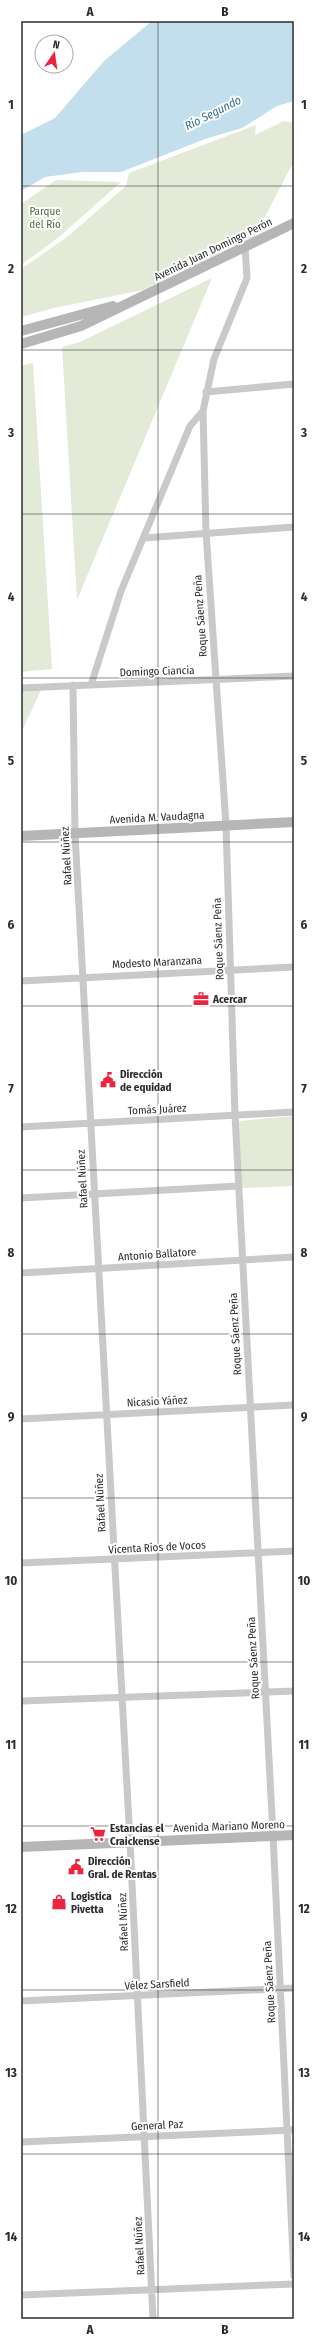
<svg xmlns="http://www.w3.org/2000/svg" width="315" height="2340" viewBox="0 0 315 2340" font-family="'Fira Sans Condensed',sans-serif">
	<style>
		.green { fill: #e3ebd8 }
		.water { fill: #c3deec }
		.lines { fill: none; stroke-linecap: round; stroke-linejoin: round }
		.street { stroke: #c9c9c9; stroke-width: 7 }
		.secondary { stroke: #b6b6b6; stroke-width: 10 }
		.grid { fill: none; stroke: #2c2c2c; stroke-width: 1; stroke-opacity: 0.55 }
		.labels { text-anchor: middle; stroke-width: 4; stroke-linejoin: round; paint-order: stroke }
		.park-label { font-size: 11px; fill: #526938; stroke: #fff }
		.street-label { font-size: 11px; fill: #2c2c2c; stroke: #fff }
		.poi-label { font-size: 11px; font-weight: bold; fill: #2c2c2c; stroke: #fff; text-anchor: start }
		.water-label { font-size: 12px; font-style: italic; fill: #377391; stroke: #fff }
		.neatline { fill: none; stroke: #2c2c2c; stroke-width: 1.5 }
		.grid-label { font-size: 13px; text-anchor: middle; font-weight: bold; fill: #2c2c2c }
	</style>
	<rect width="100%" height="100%" fill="#fff"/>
	<path class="green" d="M284,121L294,123V161L255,236L143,290L54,308L21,317V269L67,237L126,186L129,173L256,125L255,135Z
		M56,180L121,182L59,237L21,265V204Z
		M212,278L77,600L62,347L80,342Z
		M33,363L52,669L21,672V366Z
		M42,688L21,733V689Z
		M294,1116V1186L241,1188L238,1121Z"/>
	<path class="water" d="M152,21H294V101L277,106L242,128L205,139L121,172H82L45,177L21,191V135L55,118L104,61Z"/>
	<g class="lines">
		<path class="street" d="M245,247L247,278L214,359L203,411L206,532L226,825L235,1115L273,1835L294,2276
			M206,392L294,384
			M144,538L294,527
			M73,685L75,834L130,1842L153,2319
			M91,685L121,591L190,426L203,411
			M21,688L294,676
			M21,981L294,967
			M21,1127L294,1112
			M21,1198L238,1186
			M21,1273L294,1257
			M21,1419L294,1405
			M21,1563L294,1551
			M21,1701L294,1691
			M21,2001L294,1988
			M21,2142L294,2130
			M21,2295L294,2284"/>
		<path class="secondary" d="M21,331L113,306
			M21,344L81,326L294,223
			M21,836L294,822
			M21,1847L294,1835"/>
	</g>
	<path class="grid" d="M158,21V2319M21,186H294M21,350H294M21,514H294M21,678H294M21,842H294M21,1006H294M21,1170H294M21,1334H294M21,1498H294M21,1662H294M21,1826H294M21,1990H294M21,2154H294"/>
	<defs>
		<symbol id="office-bare" viewBox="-9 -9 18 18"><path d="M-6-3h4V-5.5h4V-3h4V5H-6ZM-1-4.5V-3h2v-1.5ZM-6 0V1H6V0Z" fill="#ec253f" stroke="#fff" stroke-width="2.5" paint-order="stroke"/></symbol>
		<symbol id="civic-bare" viewBox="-9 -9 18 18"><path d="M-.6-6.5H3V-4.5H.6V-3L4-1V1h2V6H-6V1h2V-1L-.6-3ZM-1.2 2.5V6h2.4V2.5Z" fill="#ec253f" stroke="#fff" stroke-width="2.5" paint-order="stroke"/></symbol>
		<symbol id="supermarket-bare" viewBox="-9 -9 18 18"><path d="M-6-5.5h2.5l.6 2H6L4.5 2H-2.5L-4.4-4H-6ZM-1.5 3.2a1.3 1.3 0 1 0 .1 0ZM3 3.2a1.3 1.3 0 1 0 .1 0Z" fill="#ec253f" stroke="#fff" stroke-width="2.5" paint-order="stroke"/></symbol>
		<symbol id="shop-bare" viewBox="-9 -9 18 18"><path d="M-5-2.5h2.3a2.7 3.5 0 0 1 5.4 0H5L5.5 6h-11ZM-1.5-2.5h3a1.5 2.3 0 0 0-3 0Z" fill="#ec253f" stroke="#fff" stroke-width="2.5" paint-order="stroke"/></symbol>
	</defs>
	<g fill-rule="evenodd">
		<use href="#office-bare" x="190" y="988" width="22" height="22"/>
		<use href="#civic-bare" x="97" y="1069" width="22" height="22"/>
		<use href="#supermarket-bare" x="87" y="1823" width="22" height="22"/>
		<use href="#civic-bare" x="65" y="1856" width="22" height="22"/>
		<use href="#shop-bare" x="48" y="1891" width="22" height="22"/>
	</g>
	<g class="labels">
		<g class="park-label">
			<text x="45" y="215">Parque<tspan x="45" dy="13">del Río</tspan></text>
		</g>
		<g class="street-label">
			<text transform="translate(213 249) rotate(-26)" y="4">Avenida Juan Domingo Perón</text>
			<text transform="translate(200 616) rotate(-94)" y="4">Roque Sáenz Peña</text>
			<text transform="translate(157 671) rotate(-2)" y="4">Domingo Ciancia</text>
			<text transform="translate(157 817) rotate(-3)" y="4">Avenida M. Vaudagna</text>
			<text transform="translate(66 856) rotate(-93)" y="4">Rafael Núñez</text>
			<text transform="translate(218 939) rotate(-92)" y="4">Roque Sáenz Peña</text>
			<text transform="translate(157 962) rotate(-3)" y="4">Modesto Maranzana</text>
			<text transform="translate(157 1109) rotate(-3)" y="4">Tomás Juárez</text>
			<text transform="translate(82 1179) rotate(-93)" y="4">Rafael Núñez</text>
			<text transform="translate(157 1254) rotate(-4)" y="4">Antonio Ballatore</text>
			<text transform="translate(235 1334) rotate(-93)" y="4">Roque Sáenz Peña</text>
			<text transform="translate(157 1401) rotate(-3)" y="4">Nicasio Yáñez</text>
			<text transform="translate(100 1503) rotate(-93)" y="4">Rafael Núñez</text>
			<text transform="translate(157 1547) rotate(-3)" y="4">Vicenta Ríos de Vocos</text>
			<text transform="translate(253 1658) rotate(-93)" y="4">Roque Sáenz Peña</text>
			<text transform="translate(229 1826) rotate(-2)" y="4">Avenida Mariano Moreno</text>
			<text transform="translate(123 1922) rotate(-92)" y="4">Rafael Núñez</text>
			<text transform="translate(269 1982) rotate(-93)" y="4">Roque Sáenz Peña</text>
			<text transform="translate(157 1984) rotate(-3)" y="4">Vélez Sarsfield</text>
			<text transform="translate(157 2125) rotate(-3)" y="4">General Paz</text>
			<text transform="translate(139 2246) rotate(-93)" y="4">Rafael Núñez</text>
		</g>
		<g class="poi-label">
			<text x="213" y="1003">Acercar</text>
			<text x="120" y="1078">Dirección<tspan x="120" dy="13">de equidad</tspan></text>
			<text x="110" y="1832">Estancias el<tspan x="110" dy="13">Craickense</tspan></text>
			<text x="88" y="1865">Dirección<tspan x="88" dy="13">Gral. de Rentas</tspan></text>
			<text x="71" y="1900">Logistica<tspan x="71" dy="13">Pivetta</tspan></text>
		</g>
		<g class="water-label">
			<text transform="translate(213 113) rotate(-27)" y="4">Río Segundo</text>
		</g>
	</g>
	<rect width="315" height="2340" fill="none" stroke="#ffffff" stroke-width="44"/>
	<g transform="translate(54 54) rotate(13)"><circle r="19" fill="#ffffff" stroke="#ababab"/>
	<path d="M0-3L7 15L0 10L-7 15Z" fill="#ec253f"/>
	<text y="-6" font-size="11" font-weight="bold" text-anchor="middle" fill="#2c2c2c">N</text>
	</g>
	<rect x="22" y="22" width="271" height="2296" class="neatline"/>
	<g class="grid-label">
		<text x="90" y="16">A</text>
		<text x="225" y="16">B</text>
		<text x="11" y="109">1</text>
		<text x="304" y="109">1</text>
		<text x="11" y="273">2</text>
		<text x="304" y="273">2</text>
		<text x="11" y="437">3</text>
		<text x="304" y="437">3</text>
		<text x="11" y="601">4</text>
		<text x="304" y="601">4</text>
		<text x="11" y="765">5</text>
		<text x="304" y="765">5</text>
		<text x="11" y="929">6</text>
		<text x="304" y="929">6</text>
		<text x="11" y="1093">7</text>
		<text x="304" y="1093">7</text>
		<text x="11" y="1257">8</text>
		<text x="304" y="1257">8</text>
		<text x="11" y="1421">9</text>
		<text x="304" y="1421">9</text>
		<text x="11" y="1585">10</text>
		<text x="304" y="1585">10</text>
		<text x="11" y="1749">11</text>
		<text x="304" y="1749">11</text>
		<text x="11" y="1913">12</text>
		<text x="304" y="1913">12</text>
		<text x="11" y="2077">13</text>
		<text x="304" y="2077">13</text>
		<text x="11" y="2241">14</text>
		<text x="304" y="2241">14</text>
		<text x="90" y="2334">A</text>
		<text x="225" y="2334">B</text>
	</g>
</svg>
